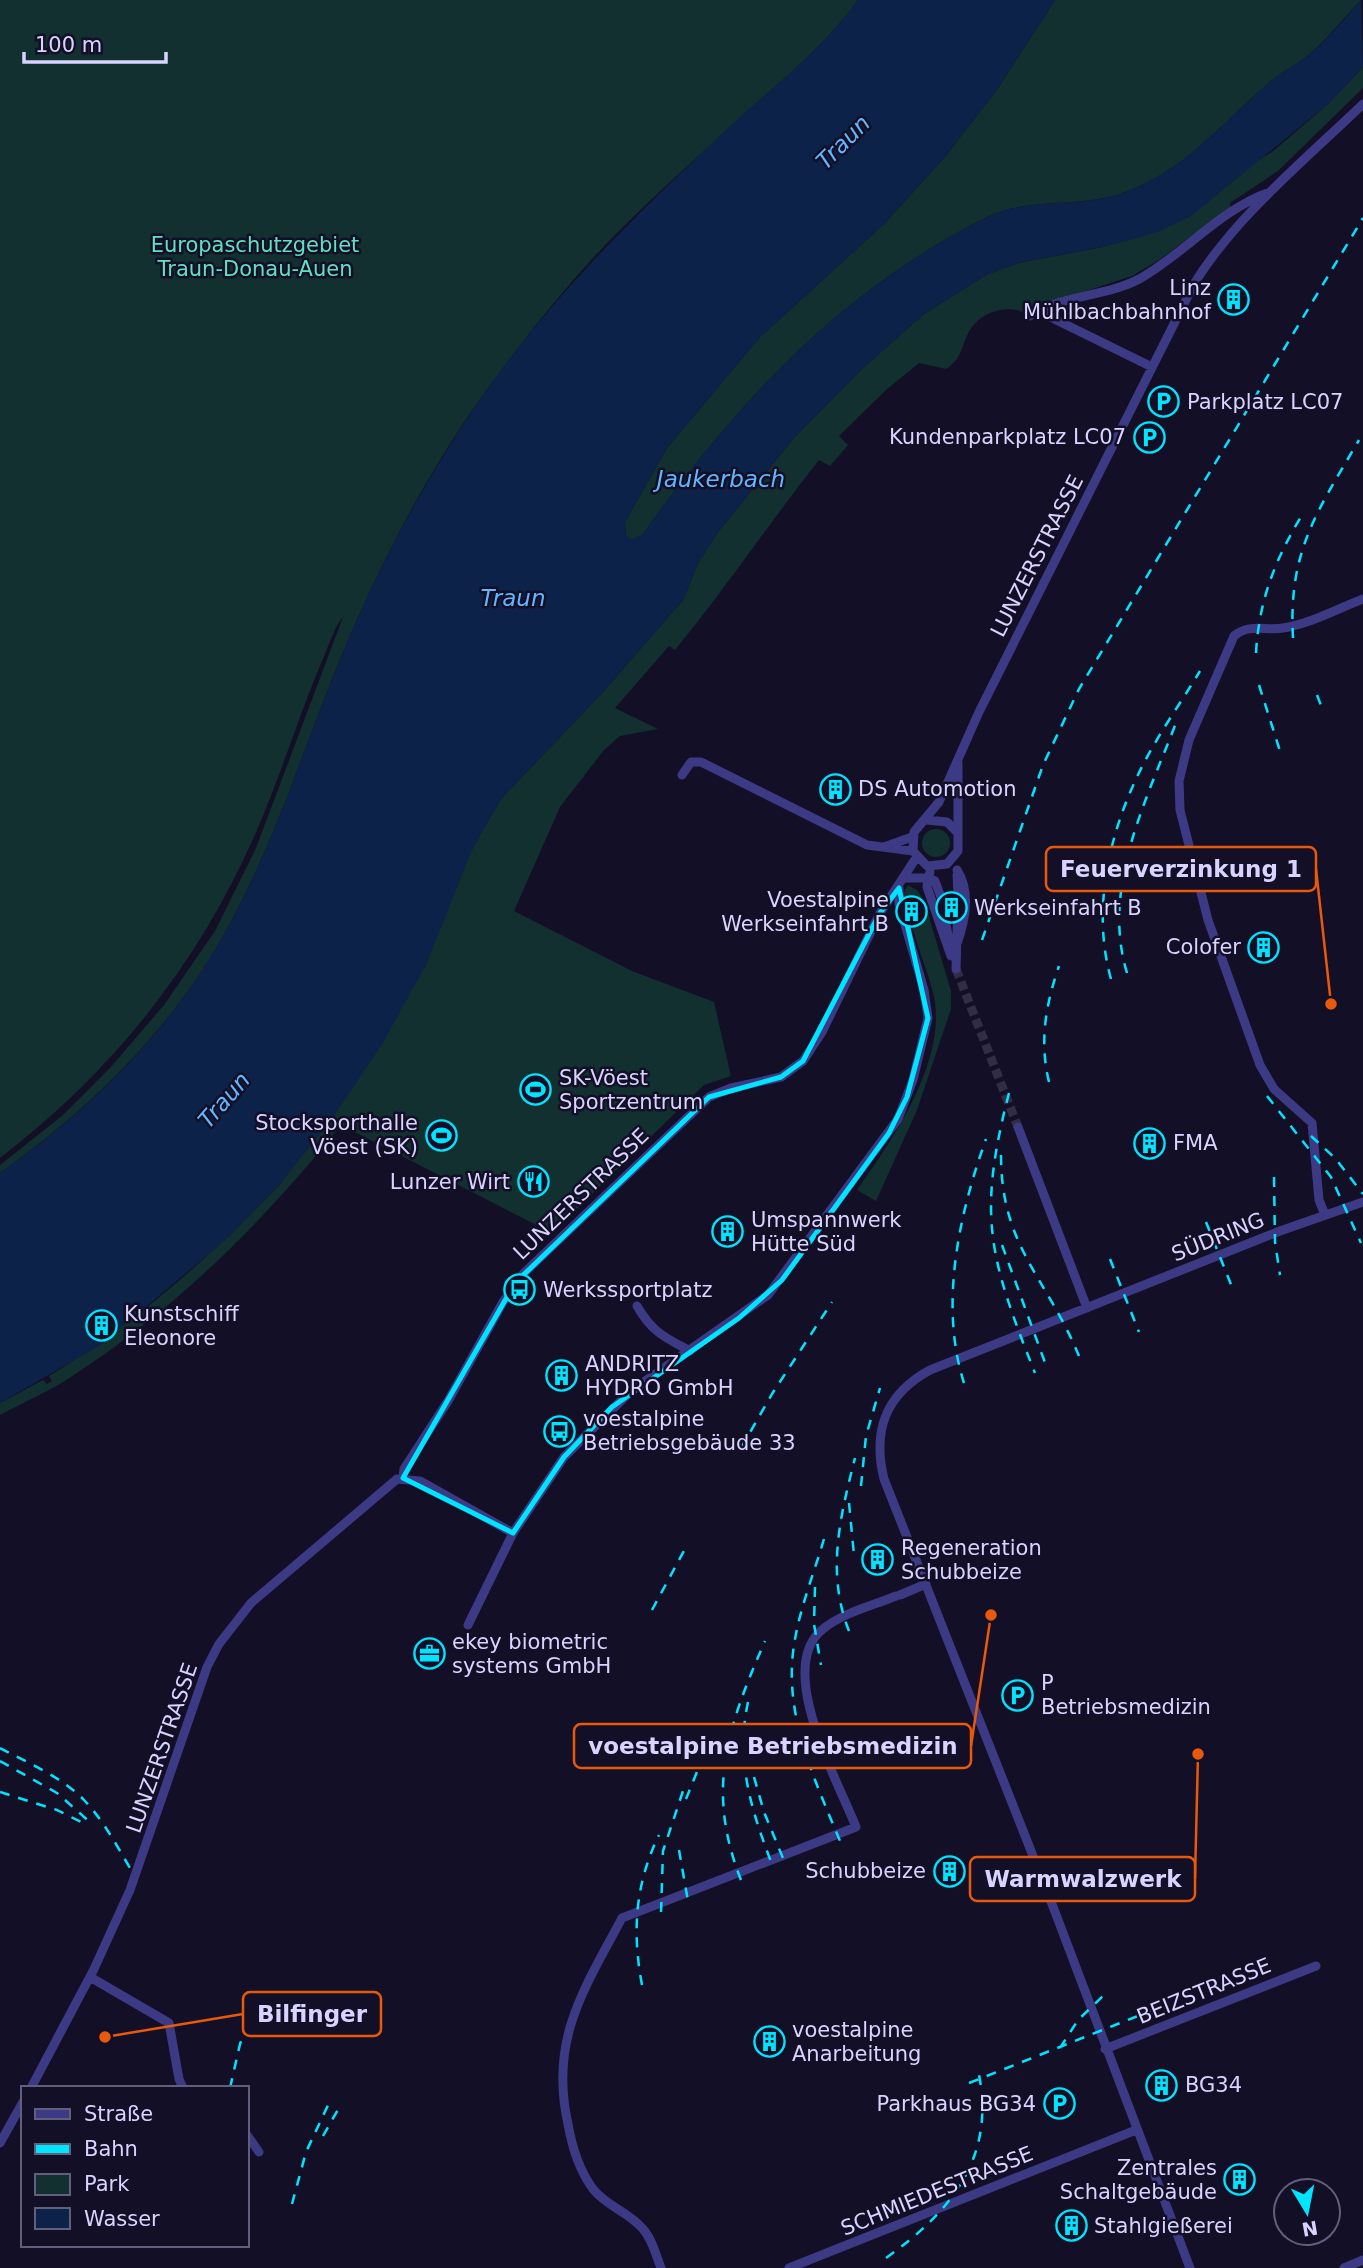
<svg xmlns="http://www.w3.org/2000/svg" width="1363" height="2268" viewBox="0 0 1363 2268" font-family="'DejaVu Sans',sans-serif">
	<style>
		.green { fill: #12302f }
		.water { fill: #0c2248 }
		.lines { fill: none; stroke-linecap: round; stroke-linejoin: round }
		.street-tunnel { stroke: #312d47; stroke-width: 9; stroke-dasharray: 9 4.5; stroke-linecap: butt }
		.street { stroke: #3d3a85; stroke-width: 9 }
		.rail { stroke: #00e5ff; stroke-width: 2.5; stroke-dasharray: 10 9; stroke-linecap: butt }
		.marked { fill: none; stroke: #00e5ff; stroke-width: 5; stroke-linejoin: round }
		.labels { text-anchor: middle; stroke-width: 5; stroke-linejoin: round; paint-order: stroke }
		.park-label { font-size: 21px; fill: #5fe0c0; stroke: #130f26 }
		.poi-label { font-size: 21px; fill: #d9d4ff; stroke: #130f26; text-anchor: start }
		.street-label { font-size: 21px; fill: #d9d4ff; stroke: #130f26 }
		.water-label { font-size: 23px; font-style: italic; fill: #62b6ff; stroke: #130f26 }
		.leader { fill: none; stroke: #e8590c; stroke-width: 2.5 }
		.callout-dot { fill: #e8590c; stroke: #130f26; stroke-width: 2.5 }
		.callout { fill: #130f26; stroke: #e8590c; stroke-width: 2.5 }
		.callout-label { font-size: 23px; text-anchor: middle; font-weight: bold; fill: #d9d4ff }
	</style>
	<rect width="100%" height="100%" fill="#130f26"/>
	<path class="green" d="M0,0H858C820,53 763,95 716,140C683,170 650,200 618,232C570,280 526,336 486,391C434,462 391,543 355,624C309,728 279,838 222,938C169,1032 87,1111 0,1173V1165L63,1115L110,1068L164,1005L215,931L256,848L343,617C335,626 330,642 325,654C305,700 290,747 272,793C216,941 125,1062 0,1158Z
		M1055,0H1361C1344,18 1328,38 1310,54C1298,64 1283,71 1271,81C1221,123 1185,172 1120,194C1078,208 1025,197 985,218C839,292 737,402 643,534L631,540L626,536L625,522L667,448L760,337L884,224L944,158L996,91Z
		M1363,67V88L1278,171L1230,203L1231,207L1159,260L1132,276L1022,312C1006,305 983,312 972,327C961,342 964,358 946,369L919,363L886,390L839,436L848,445L830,466L819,460C770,522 726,588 675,650L669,646L615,708L658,729L620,736L604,750L560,807L514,911L632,971L714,1002L731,1076L704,1085L552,1233L345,1127L337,1130C260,1226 174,1310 71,1377C48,1392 24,1402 0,1415V1403L43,1380L47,1384L52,1381L49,1376C134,1324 211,1257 280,1184L500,800L603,692L683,600L698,563L718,532L793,439L863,368L924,314L986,275L1018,263L1108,246L1272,152L1328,104Z
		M922 843a14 14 0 1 1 28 0a14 14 0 1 1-28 0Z
		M908,885L917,890L924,900L951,991V1009L917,1110L876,1201L857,1190C892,1141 947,1061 934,997C929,970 908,930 910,904L906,903L904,892Z"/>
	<path class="water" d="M858,0H1055L996,91L944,158L884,224L760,337L667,448L625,522L626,536L631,540L643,534C737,402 839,292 985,218C1025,197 1078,208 1120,194C1185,172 1221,123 1271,81C1283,71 1298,64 1310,54C1328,39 1345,18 1361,0L1363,67L1328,104L1191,216L1158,232L1108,246L1018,263L986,275L924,314L863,368L793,439L718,532L698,563L683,600L603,692L500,800L472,850L426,965L381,1046L331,1120L280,1184L230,1236L102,1344L0,1403V1173C88,1111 169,1032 222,938C279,838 309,728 355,624C391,543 435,463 486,391C555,293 639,212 726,130C771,88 823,49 858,0Z"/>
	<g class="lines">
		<path class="street-tunnel" d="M956,969L1018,1127"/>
		<path class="street" d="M1038,311L1152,367
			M1030,316C1063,294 1107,297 1141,278C1186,252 1221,209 1270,192
			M958,763V851L947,864L927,866L913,851L914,832L939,802L979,712L1194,284C1235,217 1306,159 1363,104
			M682,775L691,762H701L867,845L913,851
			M927,820L947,822L957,832
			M884,847L912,837
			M930,872L928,878L935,881L941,897
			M957,875L958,894
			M905,878H928L927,887L951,956
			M942,903L950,946
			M955,949C964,926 972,893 957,870
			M956,969L958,901
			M1018,1127L1087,1308
			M1325,1215L1319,1200L1312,1123L1274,1089L1260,1065L1208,920L1180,810L1179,781L1189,740L1234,636C1249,623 1265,631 1283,628C1310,624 1337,609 1363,599
			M637,1306C652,1332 664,1337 690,1351
			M403,1478L404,1469L448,1401L503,1302L524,1273L709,1097L731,1088L781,1077L803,1061L822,1032L880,913L916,858
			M900,1595L926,1584
			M468,1625L513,1533L564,1457L631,1391L768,1295L898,1119L913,1080L928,1018L924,990L899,904V888
			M90,1977L169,2023L179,2079L183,2088
			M1105,2049L1316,1966
			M31,2088L94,1969L130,1890L207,1667L219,1644L251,1603L397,1479L420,1481L513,1533
			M247,2135L259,2152
			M0,2143L23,2102
			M661,2268C656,2255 652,2239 643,2229C629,2212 606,2206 593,2189C579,2170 572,2147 568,2124C549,2040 584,1989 622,1918L856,1827C838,1781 774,1667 823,1629C842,1613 872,1606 896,1596
			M789,2268L1136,2130
			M1190,2268L1052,1904L884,1479C872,1430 886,1394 930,1370L1280,1231L1363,1202
			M1344,2268L1363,2260"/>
		<path class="rail" d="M1293,638C1288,551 1317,512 1359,440
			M1256,653C1259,600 1275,560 1302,515
			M1259,685L1280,751
			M1317,695L1322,708
			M982,940L1043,765L1079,689L1363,218
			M1127,973C1101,888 1146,801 1176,723
			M1111,979C1092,912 1108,838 1137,777C1154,740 1179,706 1200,671
			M1049,1082C1039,1041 1046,1004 1059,966
			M1009,1093C977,1216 989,1257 1035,1373
			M1267,1096L1331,1177L1361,1243
			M1311,1136L1335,1158L1363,1194
			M1001,1155C1001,1247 1047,1278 1079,1356
			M1274,1177L1275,1242L1280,1275
			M1206,1222L1234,1292
			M1002,1245L1047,1368
			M1110,1259L1139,1332
			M964,1383C939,1305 959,1214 986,1139
			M741,1448L772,1394L832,1302
			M861,1486L866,1436L880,1388
			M849,1503L854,1555
			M824,1539C812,1580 794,1622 792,1665C789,1727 817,1785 840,1841
			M815,1587L814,1624L821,1665
			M652,1610L686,1547
			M849,1631C826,1573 840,1517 855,1458
			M748,1702C735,1762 752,1812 773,1867
			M0,1748C28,1763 62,1777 84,1800C103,1820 116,1844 130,1868
			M0,1761L57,1793L92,1824
			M754,1777L764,1812L785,1863
			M0,1792L57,1810L87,1825
			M686,1799L707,1747
			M679,1850L688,1901
			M741,1880C705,1789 728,1726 765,1641
			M661,1912L663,1851L684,1788
			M642,1985C632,1932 635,1884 659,1835
			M1060,2048L1078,2020L1107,1992
			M969,2083L1153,2010
			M230,2088L240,2044L253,2009
			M323,2136L340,2106
			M292,2204L306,2152L330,2101
			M886,2258C952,2211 997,2156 978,2070"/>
	</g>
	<path class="marked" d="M899,888L928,1018L907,1097L889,1133L782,1280L739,1318L612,1407L564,1457L513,1533L403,1478L515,1283L709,1097L781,1077L803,1061L880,913Z"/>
	<defs>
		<symbol id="building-ring" viewBox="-11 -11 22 22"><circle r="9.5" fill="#130f26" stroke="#00e5ff" stroke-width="1.5"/><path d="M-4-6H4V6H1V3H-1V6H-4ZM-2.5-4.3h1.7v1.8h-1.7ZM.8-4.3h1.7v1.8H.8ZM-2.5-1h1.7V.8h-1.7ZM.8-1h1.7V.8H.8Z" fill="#00e5ff"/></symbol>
		<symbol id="parking-ring" viewBox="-11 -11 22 22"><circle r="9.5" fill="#130f26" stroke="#00e5ff" stroke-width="1.5"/><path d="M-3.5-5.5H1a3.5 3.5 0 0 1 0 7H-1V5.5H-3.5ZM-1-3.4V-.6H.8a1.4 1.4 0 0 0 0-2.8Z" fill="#00e5ff"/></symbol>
		<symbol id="stadium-ring" viewBox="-11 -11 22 22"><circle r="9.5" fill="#130f26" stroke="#00e5ff" stroke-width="1.5"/><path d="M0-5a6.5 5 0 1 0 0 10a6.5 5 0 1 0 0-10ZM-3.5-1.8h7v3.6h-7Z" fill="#00e5ff"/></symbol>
		<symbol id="restaurant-ring" viewBox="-11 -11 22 22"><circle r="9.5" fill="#130f26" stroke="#00e5ff" stroke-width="1.5"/><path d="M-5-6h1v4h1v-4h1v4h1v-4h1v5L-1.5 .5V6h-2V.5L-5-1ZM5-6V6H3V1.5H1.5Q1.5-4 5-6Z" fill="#00e5ff"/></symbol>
		<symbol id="bus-ring" viewBox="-11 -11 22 22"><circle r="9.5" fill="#130f26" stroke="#00e5ff" stroke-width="1.5"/><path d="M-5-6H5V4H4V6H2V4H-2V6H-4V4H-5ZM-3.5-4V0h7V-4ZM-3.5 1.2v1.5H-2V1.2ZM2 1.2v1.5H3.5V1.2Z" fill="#00e5ff"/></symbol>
		<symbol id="office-ring" viewBox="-11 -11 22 22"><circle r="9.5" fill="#130f26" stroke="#00e5ff" stroke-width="1.5"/><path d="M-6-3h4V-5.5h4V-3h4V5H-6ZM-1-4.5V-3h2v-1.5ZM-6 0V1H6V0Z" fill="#00e5ff"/></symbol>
	</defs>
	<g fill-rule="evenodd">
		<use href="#building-ring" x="1216" y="282" width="35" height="35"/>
		<use href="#parking-ring" x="1146" y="384" width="35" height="35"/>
		<use href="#parking-ring" x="1132" y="420" width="35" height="35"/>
		<use href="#building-ring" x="818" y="772" width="35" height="35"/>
		<use href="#building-ring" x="934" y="890" width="35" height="35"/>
		<use href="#building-ring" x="894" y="894" width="35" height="35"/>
		<use href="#building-ring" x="1246" y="930" width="35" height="35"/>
		<use href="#stadium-ring" x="518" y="1072" width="35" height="35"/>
		<use href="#stadium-ring" x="424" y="1118" width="35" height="35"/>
		<use href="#building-ring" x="1132" y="1126" width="35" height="35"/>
		<use href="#restaurant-ring" x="516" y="1164" width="35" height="35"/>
		<use href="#building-ring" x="710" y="1214" width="35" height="35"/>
		<use href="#bus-ring" x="502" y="1272" width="35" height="35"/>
		<use href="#building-ring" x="84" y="1308" width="35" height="35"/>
		<use href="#building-ring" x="544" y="1358" width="35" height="35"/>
		<use href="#bus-ring" x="542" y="1414" width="35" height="35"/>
		<use href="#building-ring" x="860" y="1542" width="35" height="35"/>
		<use href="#office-ring" x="412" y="1636" width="35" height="35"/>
		<use href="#parking-ring" x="1000" y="1678" width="35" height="35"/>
		<use href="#building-ring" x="932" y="1854" width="35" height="35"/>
		<use href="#building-ring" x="752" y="2024" width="35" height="35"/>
		<use href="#building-ring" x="1144" y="2068" width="35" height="35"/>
		<use href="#parking-ring" x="1042" y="2086" width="35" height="35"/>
		<use href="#building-ring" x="1222" y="2162" width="35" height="35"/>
		<use href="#building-ring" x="1054" y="2208" width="35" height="35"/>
	</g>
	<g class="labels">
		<g class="park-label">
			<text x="255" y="252">Europaschutzgebiet<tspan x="255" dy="24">Traun-Donau-Auen</tspan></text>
		</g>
		<g class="poi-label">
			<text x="1211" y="295" text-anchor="end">Linz<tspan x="1211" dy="24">Mühlbachbahnhof</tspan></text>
			<text x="1187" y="409">Parkplatz LC07</text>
			<text x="1126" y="444" text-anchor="end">Kundenparkplatz LC07</text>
			<text x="858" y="796">DS Automotion</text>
			<text x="889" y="907" text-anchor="end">Voestalpine<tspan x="889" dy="24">Werkseinfahrt B</tspan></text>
			<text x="974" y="915">Werkseinfahrt B</text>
			<text x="1241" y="954" text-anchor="end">Colofer</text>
			<text x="559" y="1085">SK-Vöest<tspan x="559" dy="24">Sportzentrum</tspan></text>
			<text x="418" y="1130" text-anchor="end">Stocksporthalle<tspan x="418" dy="24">Vöest (SK)</tspan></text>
			<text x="1173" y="1150">FMA</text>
			<text x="510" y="1189" text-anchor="end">Lunzer Wirt</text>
			<text x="751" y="1227">Umspannwerk<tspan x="751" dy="24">Hütte Süd</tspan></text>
			<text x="543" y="1297">Werkssportplatz</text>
			<text x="124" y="1321">Kunstschiff<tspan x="124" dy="24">Eleonore</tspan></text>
			<text x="585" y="1371">ANDRITZ<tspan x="585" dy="24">HYDRO GmbH</tspan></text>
			<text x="583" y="1426">voestalpine<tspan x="583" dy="24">Betriebsgebäude 33</tspan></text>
			<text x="901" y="1555">Regeneration<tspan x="901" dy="24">Schubbeize</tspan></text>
			<text x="452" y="1649">ekey biometric<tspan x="452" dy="24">systems GmbH</tspan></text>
			<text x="1041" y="1690">P<tspan x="1041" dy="24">Betriebsmedizin</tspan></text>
			<text x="926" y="1878" text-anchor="end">Schubbeize</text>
			<text x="792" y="2037">voestalpine<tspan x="792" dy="24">Anarbeitung</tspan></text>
			<text x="1185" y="2092">BG34</text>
			<text x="1036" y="2111" text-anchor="end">Parkhaus BG34</text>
			<text x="1217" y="2175" text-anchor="end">Zentrales<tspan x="1217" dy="24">Schaltgebäude</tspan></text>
			<text x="1094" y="2233">Stahlgießerei</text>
		</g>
		<g class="street-label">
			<text transform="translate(1037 556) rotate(-63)" y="7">LUNZERSTRASSE</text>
			<text transform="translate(581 1194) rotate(-44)" y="7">LUNZERSTRASSE</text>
			<text transform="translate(1218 1237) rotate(-22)" y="7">SÜDRING</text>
			<text transform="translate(162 1748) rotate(-71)" y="7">LUNZERSTRASSE</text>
			<text transform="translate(1204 1991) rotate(-22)" y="7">BEIZSTRASSE</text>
			<text transform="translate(937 2191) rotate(-22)" y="7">SCHMIEDESTRASSE</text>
		</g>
		<g class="water-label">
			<text transform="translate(843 142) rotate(-45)" y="8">Traun</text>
			<text x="721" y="487">Jaukerbach</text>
			<text x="513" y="606">Traun</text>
			<text transform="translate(224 1100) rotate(-49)" y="8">Traun</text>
		</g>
	</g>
	<path class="leader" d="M1331 1004L1316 869M991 1615L971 1746M1198 1754L1195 1879M105 2037L243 2014"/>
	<g class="callout-dot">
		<circle cx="1331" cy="1004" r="7"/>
		<circle cx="991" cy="1615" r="7"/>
		<circle cx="1198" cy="1754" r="7"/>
		<circle cx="105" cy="2037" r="7"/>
	</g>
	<g class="callout">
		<rect x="1046" y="847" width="270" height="44" rx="7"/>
		<rect x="574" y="1724" width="397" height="44" rx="7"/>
		<rect x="970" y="1857" width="225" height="44" rx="7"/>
		<rect x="243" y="1992" width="138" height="44" rx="7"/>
	</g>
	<g class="callout-label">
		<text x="1181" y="877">Feuerverzinkung 1</text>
		<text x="773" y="1754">voestalpine Betriebsmedizin</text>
		<text x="1083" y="1887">Warmwalzwerk</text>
		<text x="312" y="2022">Bilfinger</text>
	</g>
	<rect x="21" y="2086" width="228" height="161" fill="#130f26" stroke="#625e7d" stroke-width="2"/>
	<rect x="35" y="2109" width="35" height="10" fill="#3d3a85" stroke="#625e7d" stroke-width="2"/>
	<text x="84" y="2121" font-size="21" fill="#d9d4ff">Straße</text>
	<rect x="35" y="2144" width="35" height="10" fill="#00e5ff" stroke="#625e7d" stroke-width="2"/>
	<text x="84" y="2156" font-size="21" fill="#d9d4ff">Bahn</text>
	<rect x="35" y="2174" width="35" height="21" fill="#12302f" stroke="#625e7d" stroke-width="2"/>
	<text x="84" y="2191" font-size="21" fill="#d9d4ff">Park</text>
	<rect x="35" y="2208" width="35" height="21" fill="#0c2248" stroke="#625e7d" stroke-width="2"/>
	<text x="84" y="2226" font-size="21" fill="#d9d4ff">Wasser</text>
	<g transform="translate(1307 2212) rotate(170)"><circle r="33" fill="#130f26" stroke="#625e7d" stroke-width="2"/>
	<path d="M0-5L12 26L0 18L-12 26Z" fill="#00e5ff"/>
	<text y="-10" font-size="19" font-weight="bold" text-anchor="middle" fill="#d9d4ff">N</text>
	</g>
	<path d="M24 52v10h142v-10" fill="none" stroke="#d9d4ff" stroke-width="3.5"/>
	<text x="35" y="52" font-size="21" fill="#d9d4ff" stroke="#130f26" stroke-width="5" paint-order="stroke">100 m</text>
</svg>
